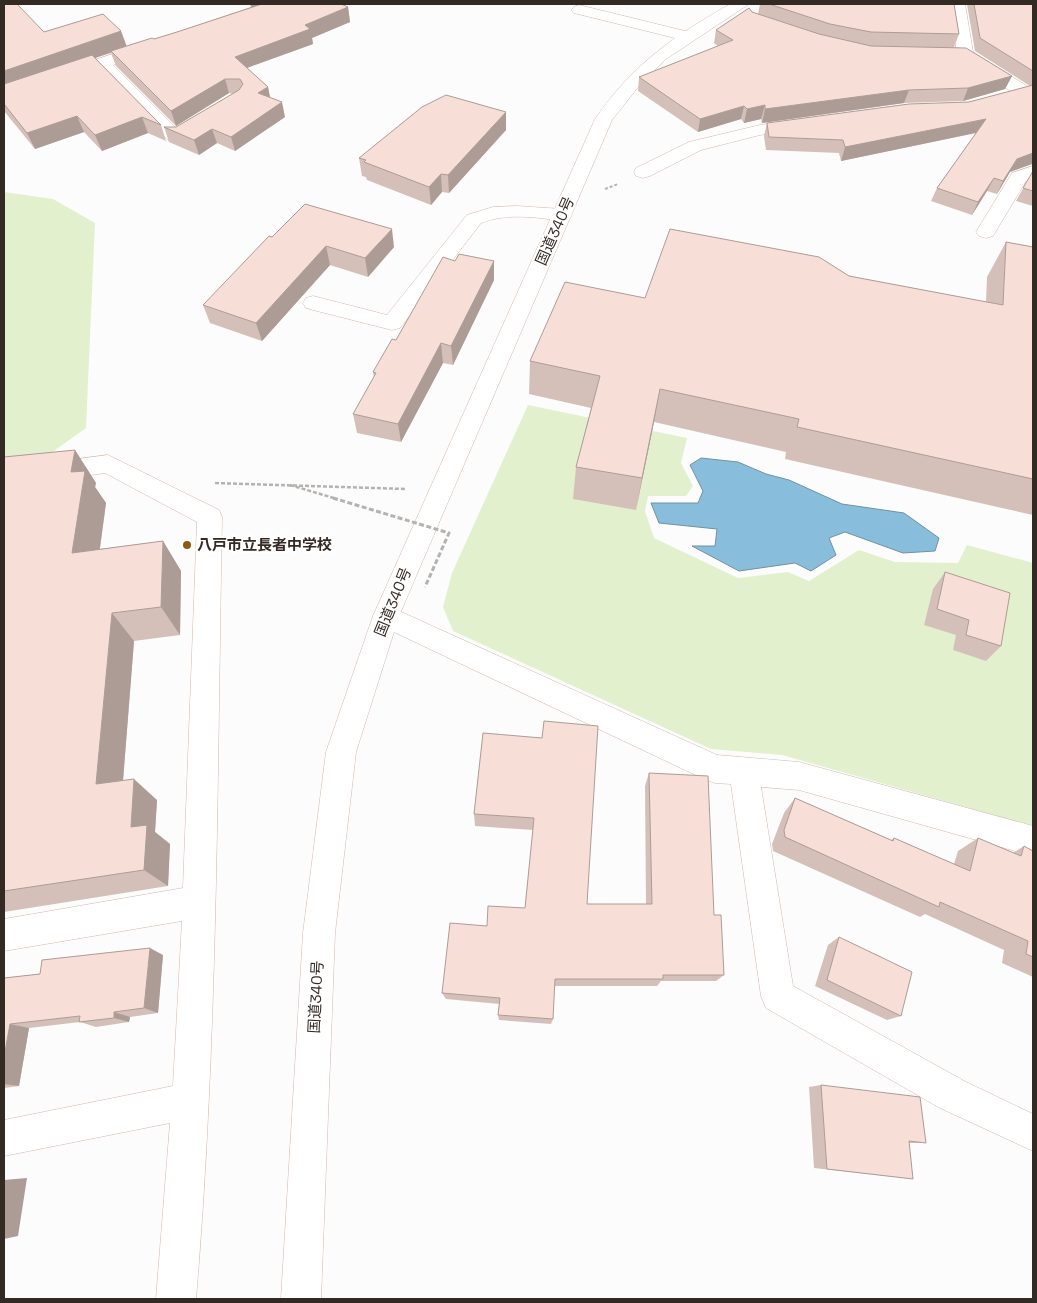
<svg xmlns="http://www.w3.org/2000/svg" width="1037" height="1303" viewBox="0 0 1037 1303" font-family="'Space Grotesk','Noto Sans JP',sans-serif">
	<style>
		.green { fill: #e3f0cd }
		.water { fill: #88bedc; stroke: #6f92a5 }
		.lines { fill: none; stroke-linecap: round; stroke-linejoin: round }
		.minor-casing { stroke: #d2b8a9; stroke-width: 1 }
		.highway-casing { stroke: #d2b8a9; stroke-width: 1 }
		.path-far1 { stroke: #b5b2af; stroke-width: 2; stroke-dasharray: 3 2; stroke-linecap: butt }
		.path { stroke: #b5b2af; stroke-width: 2.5; stroke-dasharray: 4 2; stroke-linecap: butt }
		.minor { fill: #fff; fill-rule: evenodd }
		.highway { fill: #fff; fill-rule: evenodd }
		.path-bridge-far1 { stroke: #b5b2af; stroke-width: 2.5; stroke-dasharray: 4 2; stroke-linecap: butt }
		.path-bridge { stroke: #b5b2af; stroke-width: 3; stroke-dasharray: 5 2.5; stroke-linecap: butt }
		.wall { fill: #d4c0b9 }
		.shaded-wall { fill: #ad9c96 }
		.building { fill: #f7dfd7; stroke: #ad9c96 }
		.poi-dot { fill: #905811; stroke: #fff; stroke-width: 2 }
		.labels { text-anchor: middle; stroke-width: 4.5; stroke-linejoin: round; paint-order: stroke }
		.street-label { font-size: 15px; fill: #342a24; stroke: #fff }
		.poi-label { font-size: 15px; font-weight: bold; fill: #342a24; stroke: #fff; text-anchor: start }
	</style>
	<rect width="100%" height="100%" fill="#fcfcfc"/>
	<path class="green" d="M4,192L53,199L95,223L86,428L36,464L4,468Z
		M528,405L687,438L681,463L693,486L686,496H648L645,511L654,538L738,578L788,572L809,581L859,550L895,562L958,563L967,545L1033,563V826L782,755L711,749L453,631L443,607L452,573Z"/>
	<path class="water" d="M701,458L738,462L766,474L789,480L842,504L904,513L939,538L935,551L903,553L845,532L829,538L836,555L811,571L795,563L739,571L692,546H715L717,529L659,523L651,503H698L703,491L690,465Z"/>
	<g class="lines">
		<defs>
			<path id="minor" d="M950,4H965L973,52L1030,88L1032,92L1030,96H1018L959,57L957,54Z
				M579,5L693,33L695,36L693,39L687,41L574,13L571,10L574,7Z
				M149,42L155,44L157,47L155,50L113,65L176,128C185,122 192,117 202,119L205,123C198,133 179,143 168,140L99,69L4,101V90Z
				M803,119L809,120L812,124L809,128L760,135L701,150L650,176L643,178L636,176L634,172L636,168L689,142L760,125Z
				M1033,166V178L1026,181L993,236L986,238L979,236L976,232L1012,173Z
				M517,206L562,209L569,211L572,215L569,219L562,221C536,217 506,213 481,223L400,328L392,330L313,310L306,308L303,303L306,298L313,296L387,315L467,215L493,207Z
				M108,455L219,510L222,517C217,778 218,1039 196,1299H156L170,1123L4,1156V1120L173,1086L182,921L4,951V919L183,888L197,522L105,473L4,487V469Z
				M386,605L717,755L799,762L1033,826V856L799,790L761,787L793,986L966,1082L1033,1114V1151L940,1108L766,1008L761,996L731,784L715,783L704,779L377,624L373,616L377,608Z"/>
			<path id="highway" d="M730,4H749L666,59L643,81L612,120L399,616L356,752L335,933L321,1299H281L303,933L326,752L373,616L595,119C634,63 673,37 730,4Z"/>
		</defs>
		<use href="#minor" class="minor-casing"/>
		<use href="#highway" class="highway-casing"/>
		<path class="path-far1" d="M605,189L618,184"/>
		<path class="path" d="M215,483L406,489"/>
		<use href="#minor" class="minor"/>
		<use href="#highway" class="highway"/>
		<path class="path-bridge-far1" d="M290,485L337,499"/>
		<path class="path-bridge" d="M333,498L449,533L425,587"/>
	</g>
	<path class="wall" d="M4,4L44,32L127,46L154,39L177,32L251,7L250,4H341L348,7L350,22L312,38L313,44L247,68L268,87L270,98L285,117L235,151L217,143L199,155L169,142L164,127H176L233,94L229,93L176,126L116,66L111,53L95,58L161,125L166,141L148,133L102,151L84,132L35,149L4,111Z
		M760,4H954L959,34L954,47L1012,76L1005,89L963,101L904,103L762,123L761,119L744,123L741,119L698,132L638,91L639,77L718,46L714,43L716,30L752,12L758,14Z
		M967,4H1033V165L1032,164L1010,172L997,194L987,191L972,215L931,201L937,188L976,133L841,161L839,153L766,150L764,136L767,123L969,102L1030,86L975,51Z
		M506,112V130L449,193L442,192L431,205L367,180L366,177L362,176L359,158Z
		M1033,171V206L1016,201Z
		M272,237L394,247L368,277L330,265L262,341L210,323L203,305Z
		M1006,242L1033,247V515L785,459L786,452L654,422L636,510L573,499L576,467L591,408L529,394L530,361L645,298L849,276L986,302L987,277Z
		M455,261H494V280L453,365L443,363L401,442L357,433L353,414L374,377L373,372Z
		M75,450L96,483L95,487L106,503L100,549L163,541L181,571L180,635L134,641L123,781L157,800L155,832L170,844L168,886L4,912V457Z
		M945,572L1001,646L986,661L953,650L956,635L924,625L933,589Z
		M483,733L587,904H646L645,786L649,773L714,915L724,975L716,981H661L657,986H554L553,1019L551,1024L499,1020L498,1015L499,1004L446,999L442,993L487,926L525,908L533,830L475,826L474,814Z
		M795,798L891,840L894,838L954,864L958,851L978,838L1013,853L1024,846L1033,851V977L1002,963L1004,950L925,914L920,917L773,851L772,844L784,813Z
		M839,937L901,1016L887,1020L815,986L828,945Z
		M163,955L158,1013L130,1017L129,1022L96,1027L80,1022L29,1028L19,1086L4,1088V978L40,974Z
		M821,1085L926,1143H909L913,1179L814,1168L809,1087Z"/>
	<path class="shaded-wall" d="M250,4H266L252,8Z
		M348,7L350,22L312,38L313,44L238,71L235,57L305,25Z
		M121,31L127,47L4,89V71Z
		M1012,76L1005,89L963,101L968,88Z
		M225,79L229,93L176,126L171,111Z
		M268,87L271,102L258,93Z
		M909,90L904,103L762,123L765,109Z
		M282,102L285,117L235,151L231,137Z
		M765,105L761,119L744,123L747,109Z
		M744,106L741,119L698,132L700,119Z
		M506,112V130L449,193L448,175Z
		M77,116L84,132L35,149L27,133Z
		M142,117L148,133L102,151L95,135Z
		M986,119L980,132L841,161L845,147Z
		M212,129L217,143L199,155L194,140Z
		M1033,153V163L1032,164L1010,172L997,194L1003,181L1017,159Z
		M441,174L442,192L431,205L429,187Z
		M994,178L987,191L972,215L978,202Z
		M392,229L394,247L368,277L365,258Z
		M326,246L330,265L262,341L256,323Z
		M494,261V280L453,365L451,346Z
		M441,343L443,363L401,442L398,424Z
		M660,389L654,422L636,510L642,478Z
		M75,450L96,483L95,487L106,503L95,583L72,553L71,472Z
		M163,541L181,571L180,635L161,607Z
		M112,613L134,641L121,806L96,784Z
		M134,779L157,800L155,832L170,844L168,886L144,870L131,827Z
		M150,948L163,955L158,1013L144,1008Z
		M114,1012L130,1017L129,1022L114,1018Z
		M10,1024L29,1028L19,1086L4,1084V1057Z
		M27,1178L18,1236L4,1239V1180Z"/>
	<path class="building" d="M4,4H17L44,32L103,14L121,31L4,71Z
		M262,4H341L348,7L305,25L310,29L235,57L268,87L258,93L282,102L231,137L212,129L194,140L164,127H176L239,90L243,84L240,79H225L171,111L111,51L152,38L154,39L177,32Z
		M769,4H954L959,34L871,32L830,24Z
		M974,4H1033V71L980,38Z
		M749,8L752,12L819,34L871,46L966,48L1012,76L968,88L909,90L765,109V105L747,109L744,106L700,119L639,77L733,40L716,30Z
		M92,55L161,125L142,117L95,135L77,116L27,133L4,104V84Z
		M1033,85V153L1017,159L1003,181L994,178L978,202L937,188L986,119L845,147L843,140L769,137L767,123L909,104L969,102Z
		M446,95L506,112L448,175L441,174L429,187L364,162L366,160L359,158L422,107Z
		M1033,171V191L1023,188Z
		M305,204L392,229L365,258L326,246L256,323L203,305L269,236L272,237Z
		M670,229L819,257L849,276L1003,305L1006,242L1033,247V479L797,427L799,419L660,389L642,478L576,467L600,376L530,361L565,282L645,298Z
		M459,254L494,261L451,346L441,343L398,424L353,414L376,373L373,372L392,339L396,340L443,257L455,261Z
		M75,450L71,472L85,471L72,553L163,541L161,607L112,613L96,784L134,779L131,827L147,825L144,870L4,891V457Z
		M945,572L1010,593L1001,646L966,635L969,620L937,609Z
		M544,721L598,726L587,904H652L649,773L708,776L714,915H721L724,975H663V979H555L553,1019L498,1015L500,998L442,993L450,923L487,926L488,906L525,908L534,818L474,814L483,733L542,738Z
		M795,798L893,841L894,838L970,871L978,838L1021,856L1024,846L1033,851V957L1026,954L1028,941L940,902L939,907L785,837L784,830Z
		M839,937L912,972L901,1016L827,980Z
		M150,948L144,1008L114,1012V1018L79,1022L80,1016L10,1024L4,1057V978L40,974L42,960Z
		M821,1085L920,1097L926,1143L909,1141L913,1179L827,1169Z"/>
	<circle class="poi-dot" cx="187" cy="545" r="5"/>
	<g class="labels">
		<g class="street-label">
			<text transform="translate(555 231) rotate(-66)" y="5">国道340号</text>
			<text transform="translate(393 602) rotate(-68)" y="5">国道340号</text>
			<text transform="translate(316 997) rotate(-87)" y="5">国道340号</text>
		</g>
		<g class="poi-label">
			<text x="197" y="550">八戸市立長者中学校</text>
		</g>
	</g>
	<rect width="1037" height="1303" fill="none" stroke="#342a24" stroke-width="10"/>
</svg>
